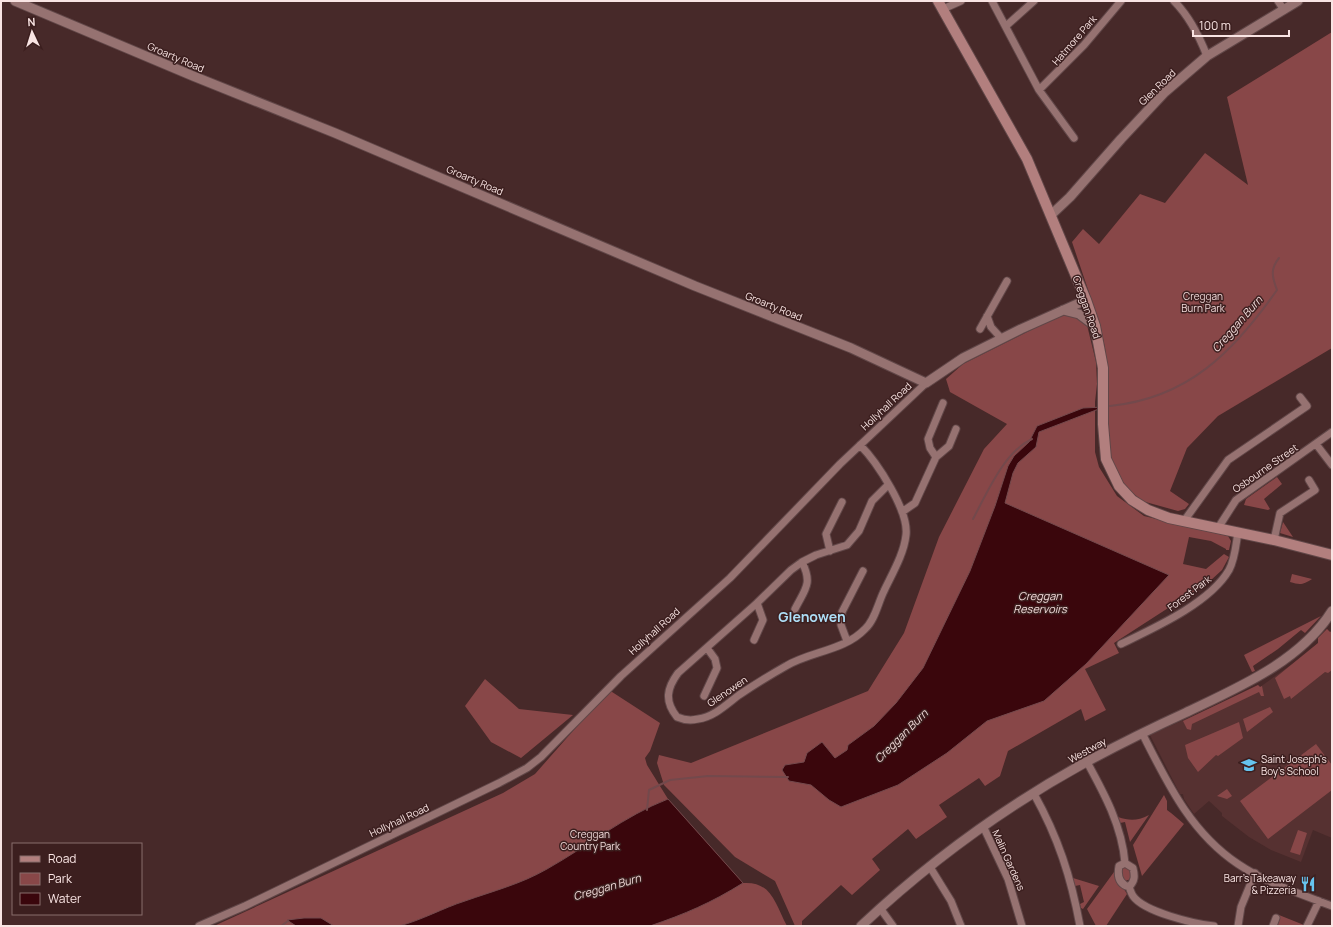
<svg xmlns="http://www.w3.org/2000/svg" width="1333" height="927" viewBox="0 0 1333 927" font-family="Manrope,sans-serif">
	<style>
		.built { fill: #563131 }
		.green { fill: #884748 }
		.water { fill: #3a060c; stroke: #73494c }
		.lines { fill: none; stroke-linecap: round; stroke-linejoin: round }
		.stream { stroke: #73494c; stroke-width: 2 }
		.minor-casing { stroke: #614748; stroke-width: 9 }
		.tertiary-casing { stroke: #614748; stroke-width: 11 }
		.secondary-casing { stroke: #614748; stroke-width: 12 }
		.minor { stroke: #967271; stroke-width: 7 }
		.tertiary { stroke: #967271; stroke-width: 9 }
		.secondary { stroke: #b27f7e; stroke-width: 10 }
		.labels { text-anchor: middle; stroke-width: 3; stroke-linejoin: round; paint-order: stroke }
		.street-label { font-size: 10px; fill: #f9e4e3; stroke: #3c1f1f }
		.park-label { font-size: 10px; fill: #f1d9d9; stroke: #3c1f1f }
		.poi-label { font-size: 10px; fill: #f9e4e3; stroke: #3c1f1f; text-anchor: start }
		.water-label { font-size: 11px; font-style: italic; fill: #f1dad9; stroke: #3c1f1f }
		.district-label { font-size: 14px; font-weight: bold; fill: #adddf5; stroke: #3c1f1f }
	</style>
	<rect width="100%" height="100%" fill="#472929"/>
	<path class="built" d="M1327,629L1330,632L1332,631V838L1313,830L1301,862L1271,850L1249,837L1222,816V813L1209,801L1194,814L1184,799L1183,794H1180L1150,735L1231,699L1258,685L1260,687L1306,654L1318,643V638Z"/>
	<path class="green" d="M1332,32V348L1218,416L1187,448L1170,491L1189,504L1185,509L1178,511L1142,501L1127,488L1117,474L1111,460L1107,404L1108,370L1105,348L1101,328L1072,242L1083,229L1099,244L1140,194L1165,203L1205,153L1248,185L1227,97Z
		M1068,315L1080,319L1087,325L1096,362L1097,384L1095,402V452L1099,467L1117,496L1144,516L1228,536L1231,541L1229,550H1226V549L1211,541L1189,537L1183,564L1206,569L1224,554L1229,557L1222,570L1210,581L1114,643L1119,653L1085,669L1106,710L1085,721L1081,709L1008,751L1000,776L985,786L979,778L939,805L947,817L916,839L908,829L872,859L880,870L852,895L841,885L802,921V926H795L775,881L735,857L664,785L657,763L659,755L691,763L868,691L904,633L939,537L984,449L1007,424L950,392L946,379L963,364L1057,317Z
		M1277,477L1282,484L1264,499L1270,509L1268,510L1244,505L1246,499Z
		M1283,522L1293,537L1280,533Z
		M1292,574L1312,579C1303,585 1300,585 1290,582Z
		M1321,616L1305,633L1301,630L1278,649L1253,666L1255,671L1252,672L1244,655Z
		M1327,629L1330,632L1332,631V670L1328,673L1325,672L1291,699L1290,696L1284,699L1275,678L1318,643V638Z
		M485,679L519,709L573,715L521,758L491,742L465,706Z
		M1258,685L1260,687L1262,686L1264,696H1261L1259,692L1192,724L1191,730L1187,729L1183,721Z
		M609,690L660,723L650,751L645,758L647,765L668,799L743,883C772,881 775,904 787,926H214L503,793L535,774Z
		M1270,707L1273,712L1247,732L1243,719Z
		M1239,722L1243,738L1218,756L1216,755L1198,772L1188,758L1185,745Z
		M1316,744L1332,765V790L1268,839L1240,801Z
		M1227,789L1232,796L1227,799L1217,796Z
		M1164,795L1167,801V810C1173,814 1178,819 1184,824L1142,876L1133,845Z
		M1149,815L1130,842L1125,822L1120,823L1118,817C1130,821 1137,821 1149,815Z
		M1298,830L1307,833L1300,855L1290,852Z
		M1127,866L1131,872V879L1125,881L1122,878L1121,868Z
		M1114,872L1127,894L1106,926H1096L1087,909Z
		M1073,878L1099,886L1083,909L1081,908L1080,904L1084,902L1080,885L1075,886Z
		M1279,915L1304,925L1275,926Z"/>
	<path class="water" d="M1104,407L1039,432L1036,447L1018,463L1013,473L1005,503L1169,575L1086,664L1044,701L987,721L947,753L898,785L841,807L829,800L811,785L789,781L782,770L785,765L804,762L807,753L822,742L835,758L847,750L848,745L874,726L896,703L923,668L970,571L995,506L1008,466L1014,456L1029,442L1037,426L1083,408Z
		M668,799L743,883C711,903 685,914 650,926H399C422,920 443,908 465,901C493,891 521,884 547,869C588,846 624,816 668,799Z
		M304,918H321L334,926H296L287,920Z"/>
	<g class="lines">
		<path class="stream" d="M1110,406C1189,398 1234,351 1277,290C1272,277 1270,269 1279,258
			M973,519C987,493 1004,452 1032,439
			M647,810L649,790L670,780L708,776L788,777
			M281,926L288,921"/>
		<defs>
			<path id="minor" d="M992,1L1039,90L1074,138
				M1174,1C1188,15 1200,38 1207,56
				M1278,1L1284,10
				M943,9L961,1
				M1006,26L1034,1
				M1039,90L1084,45L1121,1
				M987,316L991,327L1001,338
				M980,329L1007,281
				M1316,444L1332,465
				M860,445C877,462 909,511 906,535C904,554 892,574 884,591C878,603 875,620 865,629C844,651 811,651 786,666C770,675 754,685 739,695C727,704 714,717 698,719C690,721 684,720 677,717C664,701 667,688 678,673L757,603L791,570L802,562L816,555L847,545L859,531L872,501L888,485
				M936,457L930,448L928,439L943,403
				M902,512L915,503L936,457L949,446L956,429
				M1184,521L1228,460L1307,406L1300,397
				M1218,528L1236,500L1332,432
				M1274,540L1280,513L1315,490L1309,480
				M830,551L826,534L842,502
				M795,609C805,589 813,584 802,562
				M754,640L763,620L757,603
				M847,641L841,625L842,612L863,571
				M1121,644C1154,628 1210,603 1229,570C1235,559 1236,544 1238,532
				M704,696L717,668L715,659L707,648
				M1142,733C1167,782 1190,832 1238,864C1266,883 1301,894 1332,906
				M1087,762C1104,793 1122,826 1125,863
				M1034,794C1058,837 1071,877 1080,926
				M983,826L1008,879L1022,926
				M1125,863L1133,868C1135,876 1135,881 1129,887C1119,884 1117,876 1119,866Z
				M930,867L951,901L961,926
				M1129,887C1130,889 1131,893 1133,896C1144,912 1195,924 1214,926
				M880,908L893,926
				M199,926L245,906L499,783L527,768L541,757L621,676L730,578L840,464L926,383
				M1238,926L1241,907L1255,873
				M1273,926L1276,918
				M1307,926L1319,901"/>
			<path id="tertiary" d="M15,1L193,76L335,133L695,286L851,348L926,383L963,358L1021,329L1086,300
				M1052,214L1070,197L1121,139L1165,92L1207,56L1298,1
				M1063,310L1079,314L1095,326
				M861,926C929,862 1006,806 1088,761C1120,744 1152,728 1185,713C1237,688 1300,662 1332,611"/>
			<path id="secondary" d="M938,1L1027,159L1086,300L1095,326L1103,368V424L1106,459L1119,486L1132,500L1148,510L1169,518L1274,540L1332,555"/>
		</defs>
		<use href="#minor" class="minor-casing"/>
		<use href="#tertiary" class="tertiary-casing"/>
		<use href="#secondary" class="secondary-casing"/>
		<use href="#minor" class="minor"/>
		<use href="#tertiary" class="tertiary"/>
		<use href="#secondary" class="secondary"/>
	</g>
	<defs>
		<symbol id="school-bare" viewBox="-9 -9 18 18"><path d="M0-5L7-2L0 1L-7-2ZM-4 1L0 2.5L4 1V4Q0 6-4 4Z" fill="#66c4ef" stroke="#3c1f1f" stroke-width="2.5" paint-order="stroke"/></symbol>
		<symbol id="restaurant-bare" viewBox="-9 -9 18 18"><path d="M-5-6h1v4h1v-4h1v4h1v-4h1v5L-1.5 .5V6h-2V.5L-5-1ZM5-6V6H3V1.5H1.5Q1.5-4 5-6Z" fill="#66c4ef" stroke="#3c1f1f" stroke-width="2.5" paint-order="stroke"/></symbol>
	</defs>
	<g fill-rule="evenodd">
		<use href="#school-bare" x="1238" y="754" width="22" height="22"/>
		<use href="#restaurant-bare" x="1297" y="873" width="22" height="22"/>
	</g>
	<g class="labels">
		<g class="street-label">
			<text transform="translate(1074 40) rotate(-49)" y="4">Hatmore Park</text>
			<text transform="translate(176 57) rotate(23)" y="4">Groarty Road</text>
			<text transform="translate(1157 87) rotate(-44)" y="4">Glen Road</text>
			<text transform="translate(475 180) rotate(23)" y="4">Groarty Road</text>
			<text transform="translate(774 306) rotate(22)" y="4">Groarty Road</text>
			<text transform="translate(1087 307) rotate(71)" y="4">Creggan Road</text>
			<text transform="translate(886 406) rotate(-43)" y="4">Hollyhall Road</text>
			<text transform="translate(1265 468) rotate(-35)" y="4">Osbourne Street</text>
			<text transform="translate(1189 593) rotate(-37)" y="4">Forest Park</text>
			<text transform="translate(654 631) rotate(-42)" y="4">Hollyhall Road</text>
			<text transform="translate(727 691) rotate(-34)" y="4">Glenowen</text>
			<text transform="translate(1087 750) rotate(-29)" y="4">Westway</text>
			<text transform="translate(399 820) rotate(-25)" y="4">Hollyhall Road</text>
			<text transform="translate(1009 860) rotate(66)" y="4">Malin Gardens</text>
		</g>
		<g class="park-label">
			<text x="1203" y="300">Creggan<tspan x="1203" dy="12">Burn Park</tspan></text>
			<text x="590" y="838">Creggan<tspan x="590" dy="12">Country Park</tspan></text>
		</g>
		<g class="poi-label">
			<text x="1261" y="763">Saint Joseph's<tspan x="1261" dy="12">Boy's School</tspan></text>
			<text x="1296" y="882" text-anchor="end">Barr's Takeaway<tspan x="1296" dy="12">&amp; Pizzeria</tspan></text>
		</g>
		<g class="water-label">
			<text transform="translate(1237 324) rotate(-49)" y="4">Creggan Burn</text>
			<text x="1040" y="600">Creggan<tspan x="1040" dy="13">Reservoirs</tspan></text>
			<text transform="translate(901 736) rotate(-45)" y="4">Creggan Burn</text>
			<text transform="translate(607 887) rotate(-16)" y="4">Creggan Burn</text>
		</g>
		<g class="district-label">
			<text x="812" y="622">Glenowen</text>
		</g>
	</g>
	<rect width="1333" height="927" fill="none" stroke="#f9e4e3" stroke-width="4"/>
	<rect x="12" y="843" width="130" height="72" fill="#3c1f1f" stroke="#886e6d"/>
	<rect x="20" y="856" width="20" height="6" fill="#b27f7e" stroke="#886e6d"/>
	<text x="48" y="863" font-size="12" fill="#f9e4e3">Road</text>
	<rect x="20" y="873" width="20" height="12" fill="#884748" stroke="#886e6d"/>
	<text x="48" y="883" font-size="12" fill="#f9e4e3">Park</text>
	<rect x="20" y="893" width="20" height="12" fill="#3a060c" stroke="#886e6d"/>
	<text x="48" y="903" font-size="12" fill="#f9e4e3">Water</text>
	<g transform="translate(32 32) rotate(356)" stroke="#3c1f1f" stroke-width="3" paint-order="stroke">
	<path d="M0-3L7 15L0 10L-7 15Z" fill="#f9e4e3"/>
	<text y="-6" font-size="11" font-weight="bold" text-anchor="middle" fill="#f9e4e3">N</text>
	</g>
	<path d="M1193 30v6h96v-6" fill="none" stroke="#f9e4e3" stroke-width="2"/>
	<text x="1199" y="30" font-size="12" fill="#f9e4e3" stroke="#3c1f1f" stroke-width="3" paint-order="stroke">100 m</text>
</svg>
